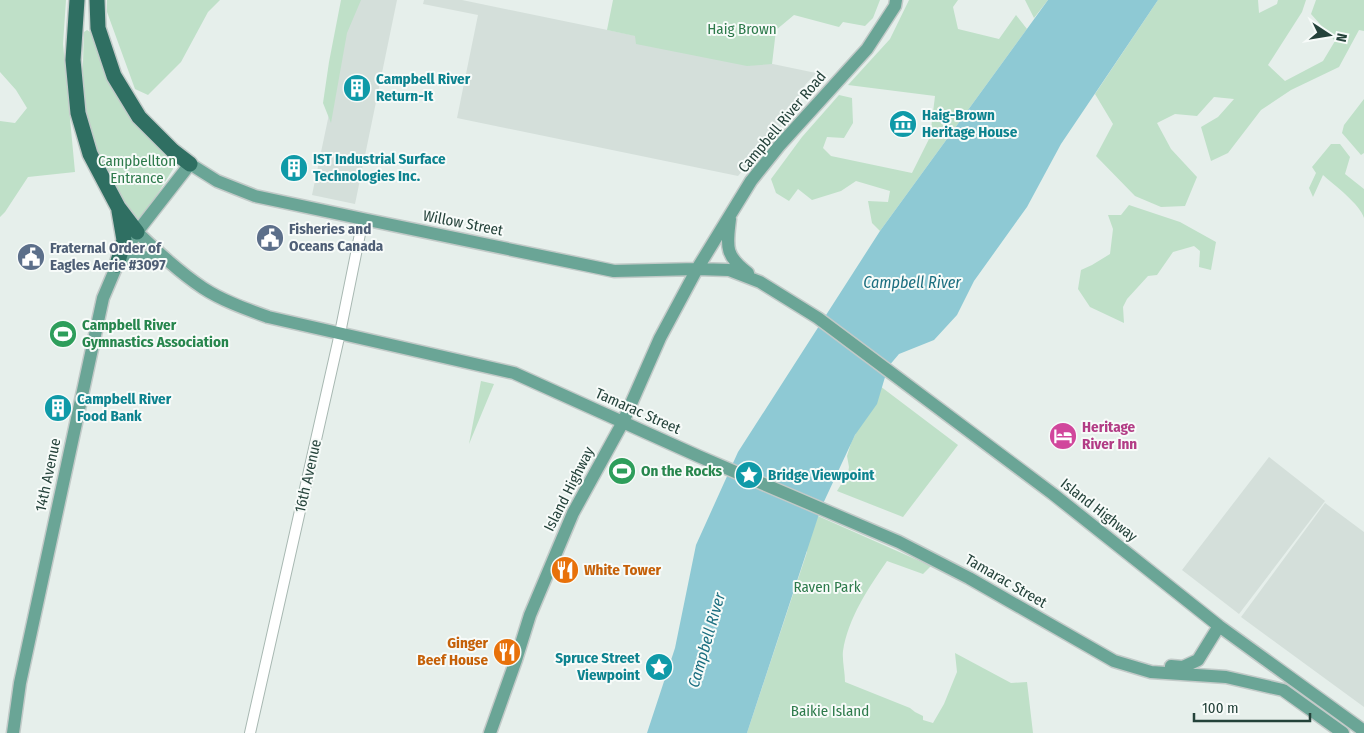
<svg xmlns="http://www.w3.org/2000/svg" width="1364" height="733" viewBox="0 0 1364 733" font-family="'Fira Sans Condensed',sans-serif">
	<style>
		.built { fill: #d4dfda }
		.green { fill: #bfe0c8 }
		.water { fill: #8ec9d4 }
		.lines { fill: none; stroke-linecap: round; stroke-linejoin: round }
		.minor-casing { stroke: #a8b8b2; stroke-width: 12 }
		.major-casing { stroke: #c2cac8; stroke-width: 15 }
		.highway-casing { stroke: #c2cac8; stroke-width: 18 }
		.minor { stroke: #fff; stroke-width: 10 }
		.major { stroke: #6aa596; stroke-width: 12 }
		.highway { stroke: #2f6f62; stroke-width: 15 }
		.labels { text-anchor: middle; stroke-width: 4; stroke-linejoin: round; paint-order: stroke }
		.park-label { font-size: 15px; fill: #2d7a4b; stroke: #f7fbf9 }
		.culture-label { font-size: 15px; font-weight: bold; fill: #0d838f; stroke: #f7fbf9; text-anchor: start }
		.street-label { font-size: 15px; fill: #24423a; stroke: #f7fbf9 }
		.service-label { font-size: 15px; font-weight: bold; fill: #4e5e75; stroke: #f7fbf9; text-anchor: start }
		.leisure-label { font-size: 15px; font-weight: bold; fill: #27864d; stroke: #f7fbf9; text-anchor: start }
		.hotel-label { font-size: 15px; font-weight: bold; fill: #b23c85; stroke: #f7fbf9; text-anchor: start }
		.food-label { font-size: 15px; font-weight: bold; fill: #c56008; stroke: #f7fbf9; text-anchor: start }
		.water-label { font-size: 16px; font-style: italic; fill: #1c6f80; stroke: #f7fbf9 }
	</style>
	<rect width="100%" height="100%" fill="#e6efeb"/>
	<path class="built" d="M353,0H397L355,204L312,195Z
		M424,0H462L816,73L805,85L787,120L738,176L457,118L478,15L423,4Z
		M1269,457L1325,501L1239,614L1182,570Z
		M1325,503L1364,532V707L1241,617Z"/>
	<path class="green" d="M0,0H66L63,44L75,172L28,177L5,212L0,217V121L15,123L27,108L16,90L0,72Z
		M107,0H220L208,12L181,62L148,95L135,89L107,12Z
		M341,0H361L347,33L331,123L323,103L329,62Z
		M613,0H880L873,18L865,26L843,22L839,27L794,15L776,30L772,64L747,66L636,44L635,36L607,30Z
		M909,0H958L953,7L958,29L999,39L1016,15L1027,29L880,231L872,223L868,201L888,202L890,191L856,181L841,191L812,200L798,189L789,201L776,193L771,179L802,137L839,95L852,98L853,123L844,138L827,137L823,148L831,156L912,173L930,137L935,96L848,85L890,39Z
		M1025,0H1048L1034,18Z
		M1158,0H1258L1259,13L1277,4L1278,0H1306L1302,12L1268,65L1285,81L1323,61L1335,41L1311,14L1316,0H1364V31L1359,30L1339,67L1291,90L1261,110L1228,153L1211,161L1201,127L1218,117L1234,99L1214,97L1197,116L1175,114L1157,123L1171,149L1197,177L1185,206L1161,207L1135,196L1096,156L1113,124L1095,94Z
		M87,30L92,33C103,64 111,92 131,118C142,133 168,154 173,169L144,216L137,220L132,216L110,183L86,125L82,92L84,32Z
		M1364,99V153L1361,155L1342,133L1344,125Z
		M1331,144H1340L1350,157L1345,174L1364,189V218C1360,204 1334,185 1323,175L1313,197L1309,188L1316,173L1312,167Z
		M1129,205L1180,222L1216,242L1211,270L1199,267L1200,251L1194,246L1173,252L1157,275L1148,276L1127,299L1123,307L1124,323L1090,307L1078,289L1081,270L1092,265L1110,254L1113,229L1108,215H1121Z
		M481,381L494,384L469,444Z
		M880,386L958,445L903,517L837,491L848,473L849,467L847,456L851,443Z
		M818,516L931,566L923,574L887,561C869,587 848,618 843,651C842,660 845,672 845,682L910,708L915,712L923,716V720L933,723L944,704L957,672L955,653L1011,683L1027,682L1033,733H747L807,552L806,548Z"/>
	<path class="water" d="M1048,0H1158L1061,144L1027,207L974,281L957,315L934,340L899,354L888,367L877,404L855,435L821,508L747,733H647L675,648L696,545L738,452L880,231Z"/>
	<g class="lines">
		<defs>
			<path id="minor" d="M250,733L340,333L363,219"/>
			<path id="major" d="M730,219C727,246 724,255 748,273
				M137,232C158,252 179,272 203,288C223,301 246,309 268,317L514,373L698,456L899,542L969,578L1114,661L1151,672L1226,677L1283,690L1343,733
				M117,265L138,258L162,256
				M1171,666L1183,667L1198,660L1219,626
				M13,733L20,683L103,298L117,265L137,232L190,164L217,181L255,196L363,219L614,271L697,269L729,270L760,282L818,318L1053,494L1219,626L1364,731
				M490,733L516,660L530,615L573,513L623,422L660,338L697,269L751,181L779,146L867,49L895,6L896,0"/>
			<path id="highway" d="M77,0L73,60L78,113L90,154L118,207L137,232
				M97,0L98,28L114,76L139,117L173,151L190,164
				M117,265L124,240L119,211"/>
		</defs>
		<use href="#minor" class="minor-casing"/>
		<use href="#major" class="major-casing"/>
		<use href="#highway" class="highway-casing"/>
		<use href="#minor" class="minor"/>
		<use href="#major" class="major"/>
		<use href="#highway" class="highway"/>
	</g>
	<defs>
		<symbol id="building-disc" viewBox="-11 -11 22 22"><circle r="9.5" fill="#0f9aa8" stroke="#f7fbf9"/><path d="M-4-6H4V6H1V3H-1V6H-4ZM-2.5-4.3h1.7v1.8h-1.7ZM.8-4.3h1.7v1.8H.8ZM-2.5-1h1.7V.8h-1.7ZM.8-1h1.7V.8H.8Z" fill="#fff"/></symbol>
		<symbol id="museum-disc" viewBox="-11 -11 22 22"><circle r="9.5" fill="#0f9aa8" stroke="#f7fbf9"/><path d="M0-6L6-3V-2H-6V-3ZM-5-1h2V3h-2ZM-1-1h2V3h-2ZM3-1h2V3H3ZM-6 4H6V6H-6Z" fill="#fff"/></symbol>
		<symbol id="civic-disc" viewBox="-11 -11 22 22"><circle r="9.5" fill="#5c6f8a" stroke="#f7fbf9"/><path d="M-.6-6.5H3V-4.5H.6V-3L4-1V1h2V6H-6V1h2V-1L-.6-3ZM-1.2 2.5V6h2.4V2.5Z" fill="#fff"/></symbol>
		<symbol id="stadium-disc" viewBox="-11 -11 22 22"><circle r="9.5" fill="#2e9e5b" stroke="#f7fbf9"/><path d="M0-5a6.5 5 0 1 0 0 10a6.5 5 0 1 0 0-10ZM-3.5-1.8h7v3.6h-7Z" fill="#fff"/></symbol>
		<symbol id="hotel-disc" viewBox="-11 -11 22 22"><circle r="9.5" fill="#d1479c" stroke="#f7fbf9"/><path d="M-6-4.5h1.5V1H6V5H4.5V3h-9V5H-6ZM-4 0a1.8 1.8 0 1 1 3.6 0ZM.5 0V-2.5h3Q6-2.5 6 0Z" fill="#fff"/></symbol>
		<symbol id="sight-disc" viewBox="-11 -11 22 22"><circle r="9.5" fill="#0f9aa8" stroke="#f7fbf9"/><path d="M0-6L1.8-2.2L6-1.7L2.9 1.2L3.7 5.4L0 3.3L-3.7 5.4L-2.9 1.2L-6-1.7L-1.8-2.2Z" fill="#fff"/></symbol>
		<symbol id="restaurant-disc" viewBox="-11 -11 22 22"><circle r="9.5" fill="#e8710a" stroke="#f7fbf9"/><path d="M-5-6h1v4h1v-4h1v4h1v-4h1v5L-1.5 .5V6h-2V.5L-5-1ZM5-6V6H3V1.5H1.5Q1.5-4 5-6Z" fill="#fff"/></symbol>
	</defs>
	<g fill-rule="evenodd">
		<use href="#building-disc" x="341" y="72" width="32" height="32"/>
		<use href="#museum-disc" x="887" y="108" width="32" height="32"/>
		<use href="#building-disc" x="278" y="152" width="32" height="32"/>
		<use href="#civic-disc" x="254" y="222" width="32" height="32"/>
		<use href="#civic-disc" x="15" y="241" width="32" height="32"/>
		<use href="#stadium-disc" x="47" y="318" width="32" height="32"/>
		<use href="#building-disc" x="42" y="392" width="32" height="32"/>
		<use href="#hotel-disc" x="1047" y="420" width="32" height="32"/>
		<use href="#stadium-disc" x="606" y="455" width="32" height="32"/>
		<use href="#sight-disc" x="733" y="459" width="32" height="32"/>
		<use href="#restaurant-disc" x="549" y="554" width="32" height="32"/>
		<use href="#restaurant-disc" x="491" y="636" width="32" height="32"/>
		<use href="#sight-disc" x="643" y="651" width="32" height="32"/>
	</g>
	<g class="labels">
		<g class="park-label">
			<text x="742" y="34">Haig Brown</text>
			<text x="137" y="166">Campbellton<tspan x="137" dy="17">Entrance</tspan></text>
			<text x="827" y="592">Raven Park</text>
			<text x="830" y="716">Baikie Island</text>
		</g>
		<g class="culture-label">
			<text x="376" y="84">Campbell River<tspan x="376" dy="17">Return-It</tspan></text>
			<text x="922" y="120">Haig-Brown<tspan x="922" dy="17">Heritage House</tspan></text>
			<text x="313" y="164">IST Industrial Surface<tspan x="313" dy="17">Technologies Inc.</tspan></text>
			<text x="77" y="404">Campbell River<tspan x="77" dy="17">Food Bank</tspan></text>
			<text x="768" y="480">Bridge Viewpoint</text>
			<text x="640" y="663" text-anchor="end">Spruce Street<tspan x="640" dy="17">Viewpoint</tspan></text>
		</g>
		<g class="street-label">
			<text transform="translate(782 122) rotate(-50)" y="5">Campbell River Road</text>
			<text transform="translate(463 223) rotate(11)" y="5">Willow Street</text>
			<text transform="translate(638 411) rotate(24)" y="5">Tamarac Street</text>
			<text transform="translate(48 475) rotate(-78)" y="5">14th Avenue</text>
			<text transform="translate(308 476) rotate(-77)" y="5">16th Avenue</text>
			<text transform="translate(569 489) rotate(-63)" y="5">Island Highway</text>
			<text transform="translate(1099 510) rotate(38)" y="5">Island Highway</text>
			<text transform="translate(1006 581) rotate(30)" y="5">Tamarac Street</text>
		</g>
		<g class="service-label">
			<text x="289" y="234">Fisheries and<tspan x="289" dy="17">Oceans Canada</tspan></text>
			<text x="50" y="253">Fraternal Order of<tspan x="50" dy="17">Eagles Aerie #3097</tspan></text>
		</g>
		<g class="leisure-label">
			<text x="82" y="330">Campbell River<tspan x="82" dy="17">Gymnastics Association</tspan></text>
			<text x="641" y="476">On the Rocks</text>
		</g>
		<g class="hotel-label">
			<text x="1082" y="432">Heritage<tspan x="1082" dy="17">River Inn</tspan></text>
		</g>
		<g class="food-label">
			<text x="584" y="575">White Tower</text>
			<text x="488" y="648" text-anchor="end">Ginger<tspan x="488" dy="17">Beef House</tspan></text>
		</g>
		<g class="water-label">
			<text x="912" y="288">Campbell River</text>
			<text transform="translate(706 640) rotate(-74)" y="6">Campbell River</text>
		</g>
	</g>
	<g transform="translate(1329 35) rotate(102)" stroke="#f7fbf9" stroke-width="4" paint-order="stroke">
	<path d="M0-4L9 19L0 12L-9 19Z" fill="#24423a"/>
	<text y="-8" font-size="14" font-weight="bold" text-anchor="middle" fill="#24423a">N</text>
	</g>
	<path d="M1194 713v8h116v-8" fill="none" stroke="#24423a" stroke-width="2.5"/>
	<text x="1202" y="713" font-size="15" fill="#24423a" stroke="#f7fbf9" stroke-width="4" paint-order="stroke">100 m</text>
</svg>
